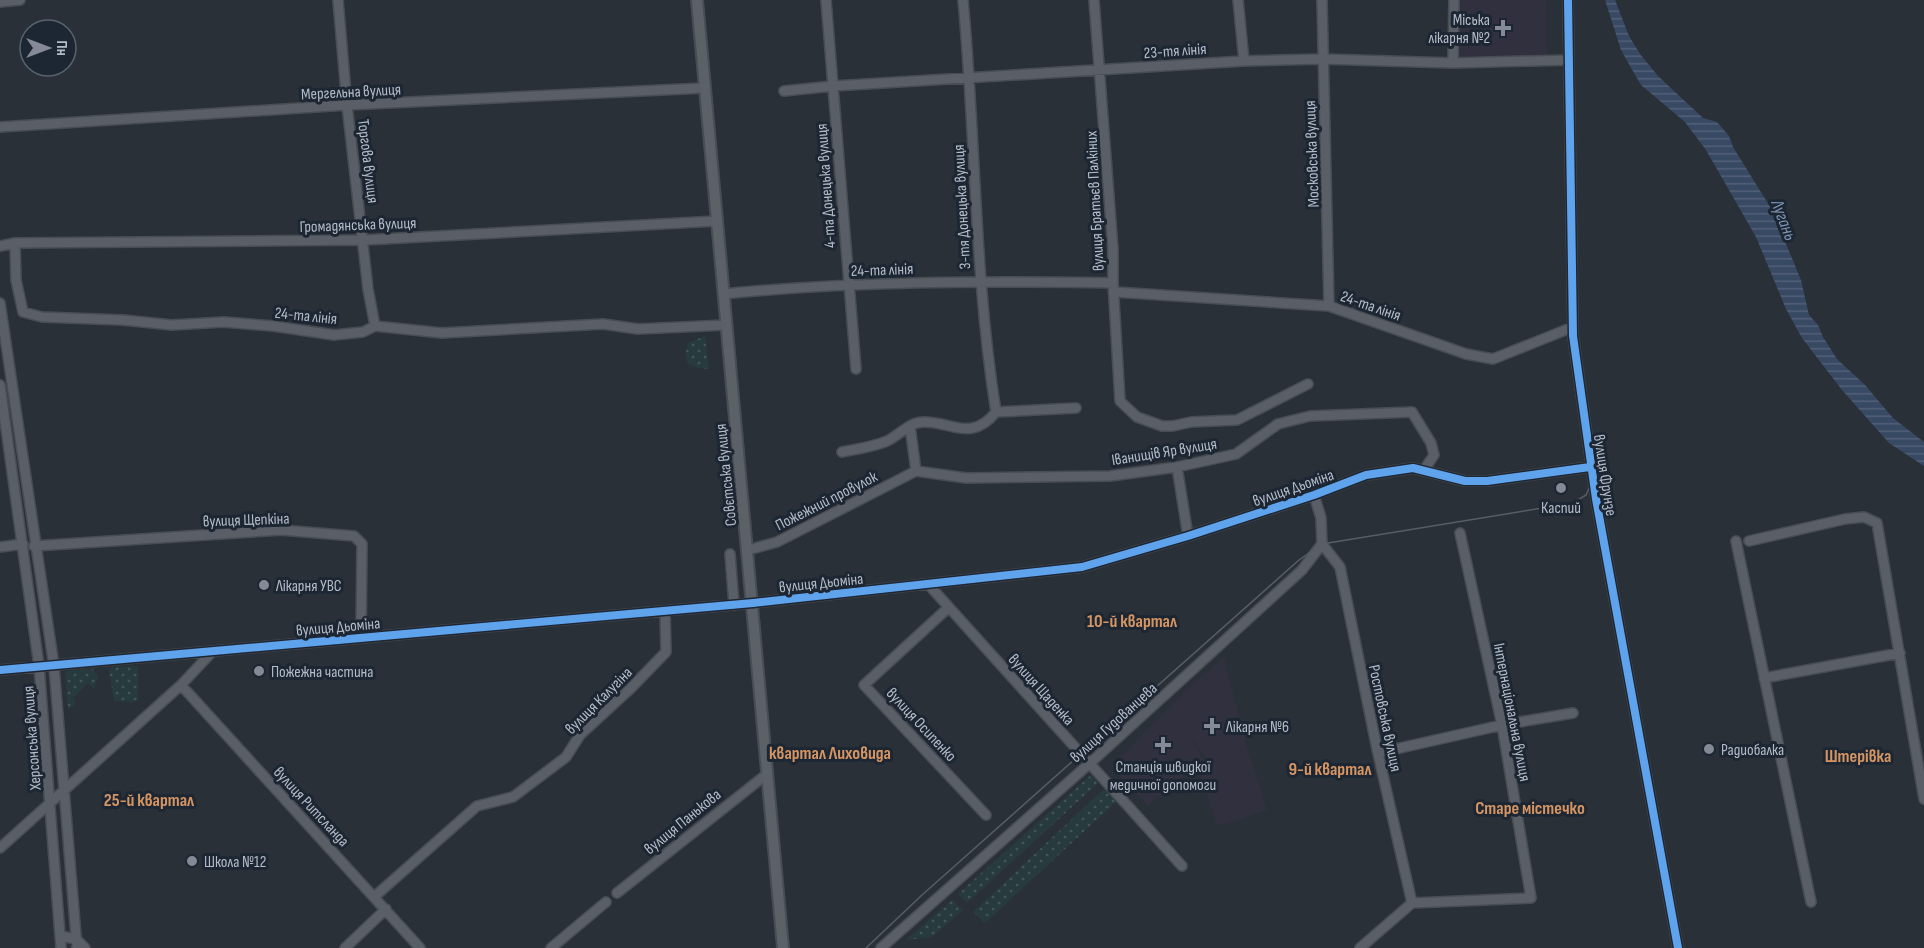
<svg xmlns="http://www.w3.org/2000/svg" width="1924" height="948" viewBox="0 0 1924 948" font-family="'Sofia Sans Condensed',sans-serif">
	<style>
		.medical { fill: #31303e }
		.grass { fill: url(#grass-dots) }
		.water { fill: url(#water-rules) }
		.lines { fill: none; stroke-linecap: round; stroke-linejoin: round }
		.minor-casing { stroke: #484c53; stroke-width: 12 }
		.major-casing { stroke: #484c55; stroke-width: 14 }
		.minor { stroke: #5a5e66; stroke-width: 9 }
		.major { stroke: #5c6168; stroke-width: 10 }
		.tram { stroke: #595d64; stroke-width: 1.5 }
		.cycleway-casing { stroke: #1d2633; stroke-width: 11 }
		.cycleway { stroke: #60a3ed; stroke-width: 8 }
		.poi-dot { fill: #848b96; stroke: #1d2633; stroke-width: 2 }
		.labels { text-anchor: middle; stroke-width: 6; stroke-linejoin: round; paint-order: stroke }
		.poi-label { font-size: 16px; fill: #b4bcc9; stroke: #1d2633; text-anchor: start }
		.street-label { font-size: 16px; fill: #b4bcc9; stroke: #1d2633 }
		.water-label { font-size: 18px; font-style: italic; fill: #7c92b1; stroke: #1d2633 }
		.neighbourhood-label { font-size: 18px; font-weight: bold; fill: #d59563; stroke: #1d2633 }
	</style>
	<defs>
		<pattern id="grass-dots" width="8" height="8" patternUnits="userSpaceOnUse" patternTransform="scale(1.5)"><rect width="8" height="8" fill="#273a3e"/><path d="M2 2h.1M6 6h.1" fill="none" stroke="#445559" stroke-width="1.8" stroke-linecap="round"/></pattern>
		<pattern id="water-rules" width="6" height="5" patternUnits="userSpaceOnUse" patternTransform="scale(1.5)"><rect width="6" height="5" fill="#384963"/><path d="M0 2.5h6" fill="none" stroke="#526178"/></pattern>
	</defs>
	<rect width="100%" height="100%" fill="#2a3038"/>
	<path class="medical" d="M1459,0H1546L1547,55L1459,57Z
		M1224,657L1246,744L1267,810L1217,826L1202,778L1206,757L1190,737L1203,759L1148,806L1111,767L1168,709L1170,712L1169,709L1183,693Z"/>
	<path class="grass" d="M705,336L709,369C689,367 682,365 688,343Z
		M138,666V700L134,702L114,701L109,670L112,667Z
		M93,669L98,677L94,689L88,683L73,698L76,704L68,710L65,671Z
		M1091,775L1098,783L967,903L958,894Z
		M1105,788L1117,801L985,923L973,912Z
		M952,900L963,910L932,937L906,940Z"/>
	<path class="water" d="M1605,0H1615L1629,36L1640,54L1658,76L1703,118L1717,122L1729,136L1733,147L1772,210L1801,280L1809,315L1818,325L1823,337L1837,359L1865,385L1893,418L1924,442V466L1889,443L1842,390L1802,338L1786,309L1756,237L1706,150L1685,122L1641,85L1634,73L1621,50Z"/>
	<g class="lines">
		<defs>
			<path id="minor" d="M338,0L347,105L368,289L375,326
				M826,0L856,369
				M963,0C976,138 974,274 996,412
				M1094,0L1113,249V283L1120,401L1137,417L1162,426H1173L1191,422L1237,420L1308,384
				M1238,0L1244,61
				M1322,0L1329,306
				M1568,0L1573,336L1596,499L1678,948
				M0,2L20,0
				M1453,63L1454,0
				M784,91L833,86L1244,61L1323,59L1453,63L1569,60
				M0,127L347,105L704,88
				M15,243L16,280L23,312L42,317L123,320L172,325L224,322L273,326L334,335L363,332L375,326L442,333L603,324L638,329L726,325
				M0,246L15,243L364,240L717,221
				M1115,292L1329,306L1466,354L1493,359L1573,327
				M723,294C853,281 983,281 1113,283
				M0,303L54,666L77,948
				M0,385L39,666L61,948
				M910,426L916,471
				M842,452C857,449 873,447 887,441C899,435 910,422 923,422C951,421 971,443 996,412L1076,408
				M1177,467L1188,536
				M916,471L966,478L1110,476L1177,467L1236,454L1278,424L1310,416L1412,412L1431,443L1434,455L1424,470
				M1736,541L1811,902
				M1749,541L1845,519L1864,517L1877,523L1924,799
				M1322,544L1340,567L1377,749L1412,903
				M34,546L281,530L354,536L362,544L361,637
				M0,547L23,544
				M748,550L777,542L916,471
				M730,554L734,605
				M928,584L1182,866
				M948,608L864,685L986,815
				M0,670L753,603L1082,567L1188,536L1314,495L1366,475L1413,468L1465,481H1487L1590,467
				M1764,678L1900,653
				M181,685L420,948
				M1378,753L1502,725L1573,713
				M0,848L181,685L213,651
				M617,893L767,774
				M374,897L477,806L513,797L566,757L580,735L631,688L666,652L665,611
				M1412,903L1531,898L1502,725L1460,533
				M60,936L76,939L85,948
				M345,948L386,909
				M551,948L606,902
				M881,948L1089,764L1302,570L1322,544L1321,518L1314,495
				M1360,948L1412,903"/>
			<path id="major" d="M697,0L783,948"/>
		</defs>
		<use href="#minor" class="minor-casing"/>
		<use href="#major" class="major-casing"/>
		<use href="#minor" class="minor"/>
		<use href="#major" class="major"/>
		<path class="tram" d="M1565,0L1571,336L1587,467L1676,948
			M866,948L922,895L1299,560L1322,544L1573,503L1586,495L1592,482"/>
		<defs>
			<path id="cycleway" d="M1568,0L1573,336L1596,499L1678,948
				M0,670L753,603L1082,567L1188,536L1314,495L1366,475L1413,468L1465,481H1487L1590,467"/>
		</defs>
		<use href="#cycleway" class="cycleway-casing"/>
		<use href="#cycleway" class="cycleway"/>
	</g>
	<g class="poi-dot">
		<path d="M1500 19h6v6h6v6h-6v6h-6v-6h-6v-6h6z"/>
		<circle cx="1561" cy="488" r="6"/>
		<circle cx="264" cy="585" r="6"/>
		<circle cx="259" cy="671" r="6"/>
		<path d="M1209 717h6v6h6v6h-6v6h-6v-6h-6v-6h6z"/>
		<path d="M1160 736h6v6h6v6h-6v6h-6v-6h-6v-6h6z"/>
		<circle cx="1709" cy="749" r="6"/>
		<circle cx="192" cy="861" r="6"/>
	</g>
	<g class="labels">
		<g class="poi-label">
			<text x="1490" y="25" text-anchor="end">Міська<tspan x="1490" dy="18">лікарня №2</tspan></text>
			<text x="1561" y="513" text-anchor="middle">Каспий</text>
			<text x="276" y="591">Лікарня УВС</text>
			<text x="271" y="677">Пожежна частина</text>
			<text x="1226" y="732">Лікарня №6</text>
			<text x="1721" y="755">Радиобалка</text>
			<text x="1163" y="772" text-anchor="middle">Станція швидкої<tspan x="1163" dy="18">медичної допомоги</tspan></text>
			<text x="204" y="867">Школа №12</text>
		</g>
		<g class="street-label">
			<text transform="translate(1175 50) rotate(-4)" y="6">23-тя лінія</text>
			<text transform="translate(351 91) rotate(-3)" y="6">Мергельна вулиця</text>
			<text transform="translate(1311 154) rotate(-92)" y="6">Московська вулиця</text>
			<text transform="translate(369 161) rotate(83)" y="6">Торгова вулиця</text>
			<text transform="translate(825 186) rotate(-94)" y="6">4-та Донецька вулиця</text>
			<text transform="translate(1094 201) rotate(-93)" y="6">вулиця Братьєв Палкіних</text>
			<text transform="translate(961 207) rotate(-93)" y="6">3-тя Донецька вулиця</text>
			<text transform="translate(358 224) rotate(-2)" y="6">Громадянська вулиця</text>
			<text transform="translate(882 269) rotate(-2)" y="6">24-та лінія</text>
			<text transform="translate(1371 305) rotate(19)" y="6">24-та лінія</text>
			<text transform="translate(306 315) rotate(6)" y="6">24-та лінія</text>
			<text transform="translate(1164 451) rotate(-9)" y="6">Іванищів Яр вулиця</text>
			<text transform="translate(725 475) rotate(-96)" y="6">Совєтська вулиця</text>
			<text transform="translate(1606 475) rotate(81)" y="6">вулиця Фрунзе</text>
			<text transform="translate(1293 487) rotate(-19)" y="6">вулиця Дьоміна</text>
			<text transform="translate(826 500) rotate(-27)" y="6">Пожежний провулок</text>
			<text transform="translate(246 519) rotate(-2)" y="6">вулиця Щепкіна</text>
			<text transform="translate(821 582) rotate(-6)" y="6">вулиця Дьоміна</text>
			<text transform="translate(338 626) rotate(-5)" y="6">вулиця Дьоміна</text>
			<text transform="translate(1042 689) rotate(48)" y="6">вулиця Щаденка</text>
			<text transform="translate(598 700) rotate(-45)" y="6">вулиця Калугіна</text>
			<text transform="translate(1513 712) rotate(79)" y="6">Інтернаціональна вулиця</text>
			<text transform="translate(1386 718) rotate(78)" y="6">Ростовська вулиця</text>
			<text transform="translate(1113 722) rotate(-42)" y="6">вулиця Гудованцева</text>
			<text transform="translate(922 724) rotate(47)" y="6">вулиця Осипенко</text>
			<text transform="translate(31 738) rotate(-94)" y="6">Херсонська вулиця</text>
			<text transform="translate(312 806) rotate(47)" y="6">вулиця Ритсланда</text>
			<text transform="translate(682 821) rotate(-39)" y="6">вулиця Панькова</text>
		</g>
		<g class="water-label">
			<text transform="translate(1784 220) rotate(69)" y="6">Лугань</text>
		</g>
		<g class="neighbourhood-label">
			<text x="1132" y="627">10-й квартал</text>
			<text x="830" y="759">квартал Лиховида</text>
			<text x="1858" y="762">Штерівка</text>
			<text x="1330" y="775">9-й квартал</text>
			<text x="149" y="806">25-й квартал</text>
			<text x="1530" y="814">Старе містечко</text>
		</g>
	</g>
	<g transform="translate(48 48) rotate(90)"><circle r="28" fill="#1d2633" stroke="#59626f" stroke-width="1.5"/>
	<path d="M0-4.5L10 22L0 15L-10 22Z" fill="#848b96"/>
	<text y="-9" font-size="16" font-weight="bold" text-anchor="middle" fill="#b4bcc9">Пн</text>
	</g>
</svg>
